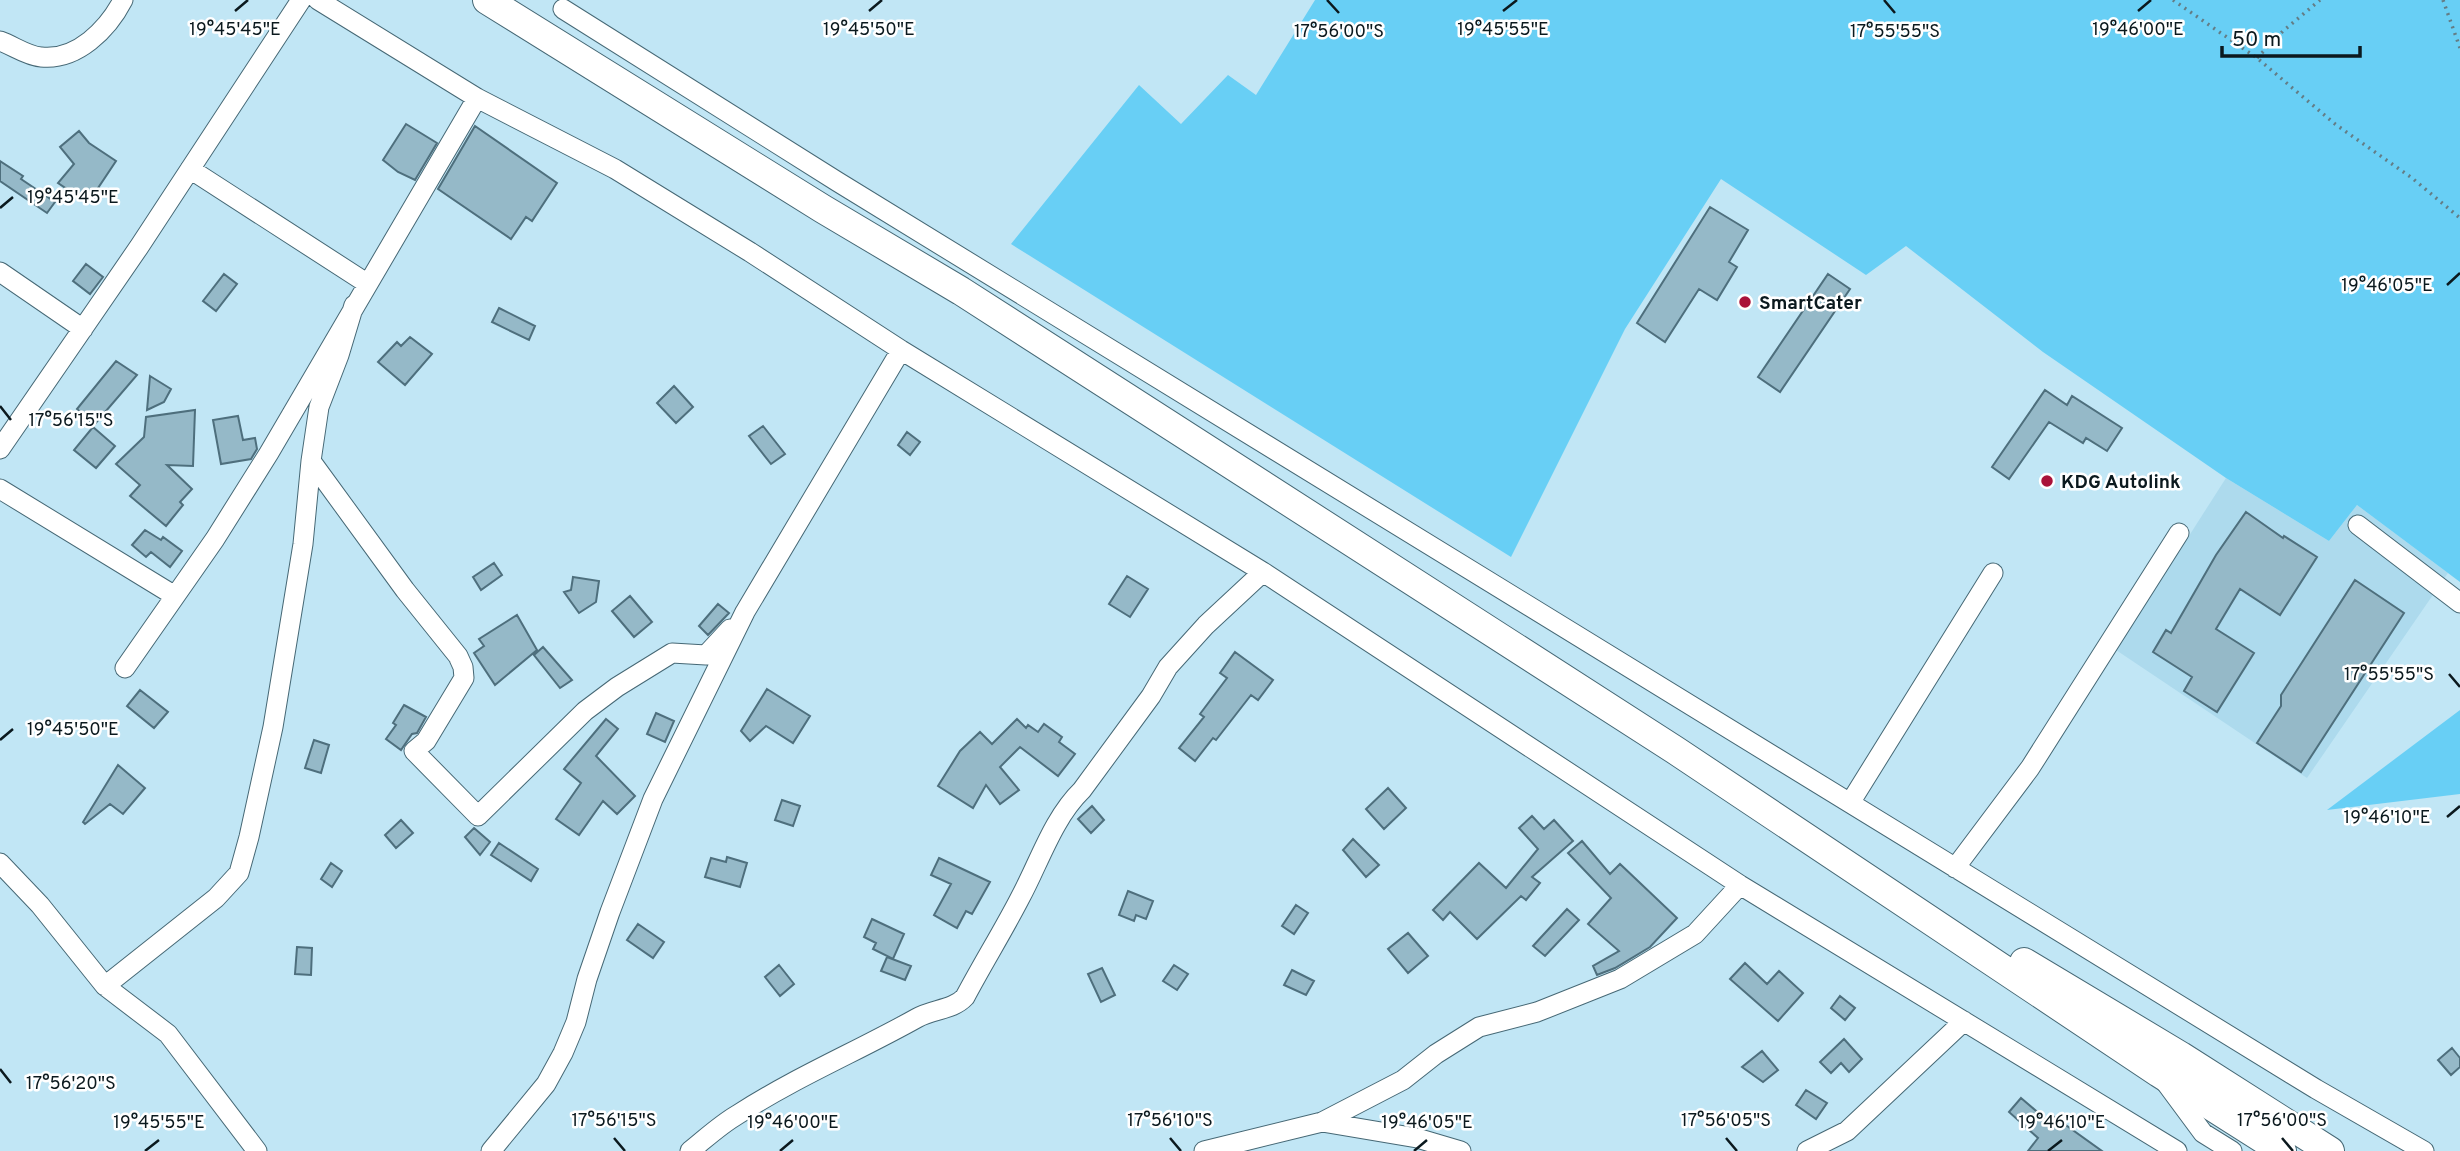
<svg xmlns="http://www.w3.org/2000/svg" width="2460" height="1151" viewBox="0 0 2460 1151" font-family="Overpass,sans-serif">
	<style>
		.built { fill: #addaed }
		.green { fill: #68cff5 }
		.building { fill: #95b9c8; stroke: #4e6f7d; stroke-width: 2 }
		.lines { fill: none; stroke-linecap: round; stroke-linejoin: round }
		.minor-casing { stroke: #466875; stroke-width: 21 }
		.highway-casing { stroke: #466875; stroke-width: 30 }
		.path { stroke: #637d86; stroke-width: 3.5; stroke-dasharray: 2 5; stroke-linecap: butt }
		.minor { stroke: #fff; stroke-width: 19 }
		.highway { stroke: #fff; stroke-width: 28 }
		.ticks { fill: none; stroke: #0b191e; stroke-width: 2.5 }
		.poi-dot { fill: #a91239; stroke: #fff; stroke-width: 2.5 }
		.labels { text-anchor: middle; stroke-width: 5; stroke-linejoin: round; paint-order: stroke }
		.poi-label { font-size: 19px; font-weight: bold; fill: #0b191e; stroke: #fff; text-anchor: start }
		.ticks-label { font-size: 18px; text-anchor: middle; fill: #0b191e; stroke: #fff; stroke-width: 5; stroke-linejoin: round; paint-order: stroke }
	</style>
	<rect width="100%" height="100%" fill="#c1e6f5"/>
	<path class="built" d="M2226,478L2329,541L2357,505L2448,573L2307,778L2116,650Z"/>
	<path class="green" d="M1315,0H2460V582L2357,505L2329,541L2226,478L2043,352L1906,246L1866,275L1721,179L1625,329L1511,557L1011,244L1139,85L1181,124L1228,75L1256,95Z
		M2460,710V794L2327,810Z"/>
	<path class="building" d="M406,124L437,143L415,180L398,172L383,160Z
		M475,126L557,183L532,221L526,217L511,239L438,189Z
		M79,131L89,143L116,161L88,203L58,183L74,164L60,147Z
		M0,161L23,176L21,179L55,202L47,213L0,181Z
		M1710,207L1748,230L1729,262L1737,267L1717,300L1699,289L1665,342L1637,323Z
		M86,264L103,277L90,294L73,281Z
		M224,274L237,284L216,311L203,301Z
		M1828,274L1850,289L1780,392L1758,377Z
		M499,308L535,326L529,340L492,322Z
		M410,337L432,354L405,385L378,362L397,342L401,346Z
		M116,361L137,375L94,425L77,409Z
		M150,376L171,389L164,402L147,410Z
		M674,386L693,407L676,423L657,403Z
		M2045,390L2067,405L2072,396L2122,428L2107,451L2086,438L2083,443L2049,422L2009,479L1992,467Z
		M195,410L193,466L167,465L192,489L180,502L183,505L166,526L130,496L140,485L116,464L144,437L146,417Z
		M238,416L243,440L255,438L257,449L251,459L221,464L213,420Z
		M763,426L785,454L771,464L749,436Z
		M93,427L115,446L96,468L74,450Z
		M907,432L920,442L910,455L898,445Z
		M2246,512L2283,538L2284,536L2317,557L2280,615L2240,589L2216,629L2254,653L2217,712L2184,691L2192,677L2153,652L2166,630L2171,633L2216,555Z
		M145,530L161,540L163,537L182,551L170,567L151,552L146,557L132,545Z
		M494,563L502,575L481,590L473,577Z
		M1127,576L1148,589L1130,617L1109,604Z
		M573,577L599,581L596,602L579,613L564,592L571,590Z
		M2355,580L2404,613L2301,772L2257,743L2281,706V695Z
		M630,596L652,622L634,637L612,611Z
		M718,604L729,613L708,635L699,626Z
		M517,615L537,650L495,685L474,653L484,646L479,639Z
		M543,647L572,680L560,688L534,655Z
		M1235,652L1273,680L1258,700L1251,695L1216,740L1213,738L1195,761L1179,748L1204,717L1200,714L1227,678L1220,673Z
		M767,689L810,716L793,743L766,726L750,741L741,731Z
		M140,690L168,712L154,728L127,706Z
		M404,705L426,717L417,733L412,734L401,750L386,739L396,725L393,723Z
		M656,713L674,721L665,742L647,734Z
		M606,719L618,729L596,756L635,796L617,814L603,801L579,835L556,819L581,783L564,769Z
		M1017,719L1026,728L1028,725L1038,732L1044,724L1062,737L1059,742L1075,754L1058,776L1020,747L1000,767L1019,790L1000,804L986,785L973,808L938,786L960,751L980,732L992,744Z
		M314,740L329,745L321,773L305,768Z
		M118,765L145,788L123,814L110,804L85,824L83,822Z
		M1388,788L1406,808L1384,829L1366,809Z
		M782,800L800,806L793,826L775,820Z
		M1092,806L1104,820L1091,833L1078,819Z
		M1532,816L1544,829L1554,820L1573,841L1532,877L1540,883L1526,900L1521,896L1477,939L1450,912L1443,920L1433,910L1479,863L1506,888L1538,849L1519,828Z
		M401,820L413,833L396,848L385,835Z
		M474,828L490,842L480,855L465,837Z
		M1353,839L1379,865L1366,877L1343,850Z
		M1582,841L1610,874L1620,864L1677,918L1650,947L1615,968L1597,975L1593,966L1619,951L1588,924L1611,898L1568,853Z
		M499,843L538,869L531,881L491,855Z
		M727,857L747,863L740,887L705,877L711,858L726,862Z
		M939,858L990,882L972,914L966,911L957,928L934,915L951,884L931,875Z
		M331,863L342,871L332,887L321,879Z
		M1128,891L1153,901L1146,919L1136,915L1134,921L1119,915Z
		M1296,905L1308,913L1294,934L1282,926Z
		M1567,909L1579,920L1545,956L1533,946Z
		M872,919L904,934L893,959L873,949L876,943L864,937Z
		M638,924L664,942L653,958L627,940Z
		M1408,933L1428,956L1408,973L1388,949Z
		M297,947L312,948L311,975L295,974Z
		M887,957L911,966L905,980L881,971Z
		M1745,963L1767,984L1779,971L1803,993L1778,1021L1730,979Z
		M779,965L794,984L780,996L765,977Z
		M1174,965L1188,974L1177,990L1163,981Z
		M1102,968L1115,995L1101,1002L1088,974Z
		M1292,970L1314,981L1306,995L1284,985Z
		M1840,996L1855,1008L1845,1020L1831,1008Z
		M1844,1039L1862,1059L1849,1072L1841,1063L1831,1073L1820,1062Z
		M2452,1048L2460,1058V1067L2451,1075L2438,1060Z
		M1762,1051L1778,1070L1763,1082L1742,1067Z
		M1806,1090L1827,1103L1816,1119L1796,1105Z
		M2021,1098L2049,1122L2053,1116L2102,1151H2028L2038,1138L2009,1112Z"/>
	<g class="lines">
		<defs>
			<path id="minor" d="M318,0L477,98L615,169L750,252L901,350L1263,572L1740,885L2177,1151
				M563,9L838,182L2316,1089L2424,1151
				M0,41C14,46 27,56 41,57C77,61 108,29 123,0
				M190,169L368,284
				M0,272L83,329
				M0,449L139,247L301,0
				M311,461L405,590L458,656L463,667L464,678L426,741L414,751L478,816L585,711L617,687L672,653L706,655L730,629
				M0,489L175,596
				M2358,525L2460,603
				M125,668L215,539L269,453L477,98
				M1850,803L1993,573
				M0,863L40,905L105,986L168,1034L257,1151
				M1955,868L2030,768L2179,533
				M105,986L216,898L239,873L249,837L273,727L303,544L311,461L319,407L339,355L354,305
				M2166,1083L2203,1133L2232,1151
				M1322,1122L1417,1138L1461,1151
				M491,1151L546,1084L563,1053L576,1022L587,979L610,912L653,799L745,612L901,350
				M690,1151C705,1139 720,1125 737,1115C794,1078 858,1051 917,1018C933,1009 953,1010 965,997C983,963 1003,931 1020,898C1039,863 1053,818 1082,790L1151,696L1168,667L1206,625L1263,572
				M1204,1151L1322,1122L1403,1080L1436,1054L1479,1027L1537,1012L1620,979L1695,934L1740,885
				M1807,1151L1847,1131L1964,1021"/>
			<path id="highway" d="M487,0L823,209L961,291L1675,750L2159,1073L2282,1151
				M2024,962L2181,1056L2330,1151"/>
		</defs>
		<use href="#minor" class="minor-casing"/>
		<use href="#highway" class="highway-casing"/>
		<path class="path" d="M2173,0L2257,58L2335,124L2412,178L2460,218
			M2443,0L2460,48
			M2257,58L2283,31L2320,0"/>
		<use href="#minor" class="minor"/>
		<use href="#highway" class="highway"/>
	</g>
	<path class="ticks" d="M1327,0L1339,13M1884,0L1895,13M235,11L248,0M869,11L882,0M1503,11L1517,0M2138,11L2151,0M0,208L13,197M2447,285L2460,273M0,406L11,420M2449,674L2460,687M0,740L13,729M2447,817L2460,806M0,1069L11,1083M614,1138L625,1151M1170,1138L1181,1151M1726,1138L1737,1151M2282,1138L2293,1151M145,1151L159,1140M780,1151L793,1140M1414,1151L1427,1140M2048,1151L2062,1140"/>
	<g class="poi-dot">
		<circle cx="1745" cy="302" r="7"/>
		<circle cx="2047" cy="481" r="7"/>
	</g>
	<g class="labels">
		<g class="poi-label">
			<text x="1759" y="309">SmartCater</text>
			<text x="2061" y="488">KDG Autolink</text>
		</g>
	</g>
	<g class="ticks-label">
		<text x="235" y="35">19°45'45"E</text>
		<text x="1503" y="35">19°45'55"E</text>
		<text x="2138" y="35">19°46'00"E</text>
		<text x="869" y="35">19°45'50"E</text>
		<text x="1339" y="37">17°56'00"S</text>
		<text x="1895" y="37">17°55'55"S</text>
		<text x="73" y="203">19°45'45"E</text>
		<text x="2387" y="291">19°46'05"E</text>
		<text x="71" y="426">17°56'15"S</text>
		<text x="2389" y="680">17°55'55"S</text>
		<text x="73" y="735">19°45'50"E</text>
		<text x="2387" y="823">19°46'10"E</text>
		<text x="71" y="1089">17°56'20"S</text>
		<text x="614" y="1126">17°56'15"S</text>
		<text x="1170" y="1126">17°56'10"S</text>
		<text x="1726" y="1126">17°56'05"S</text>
		<text x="2282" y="1126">17°56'00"S</text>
		<text x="159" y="1128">19°45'55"E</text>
		<text x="793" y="1128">19°46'00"E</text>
		<text x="1427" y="1128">19°46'05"E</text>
		<text x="2062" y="1128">19°46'10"E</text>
	</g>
	<path d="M2222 46v10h138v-10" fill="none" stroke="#0b191e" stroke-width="3.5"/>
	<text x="2232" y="46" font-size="21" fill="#0b191e" stroke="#ffffff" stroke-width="5" paint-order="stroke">50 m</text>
</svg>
